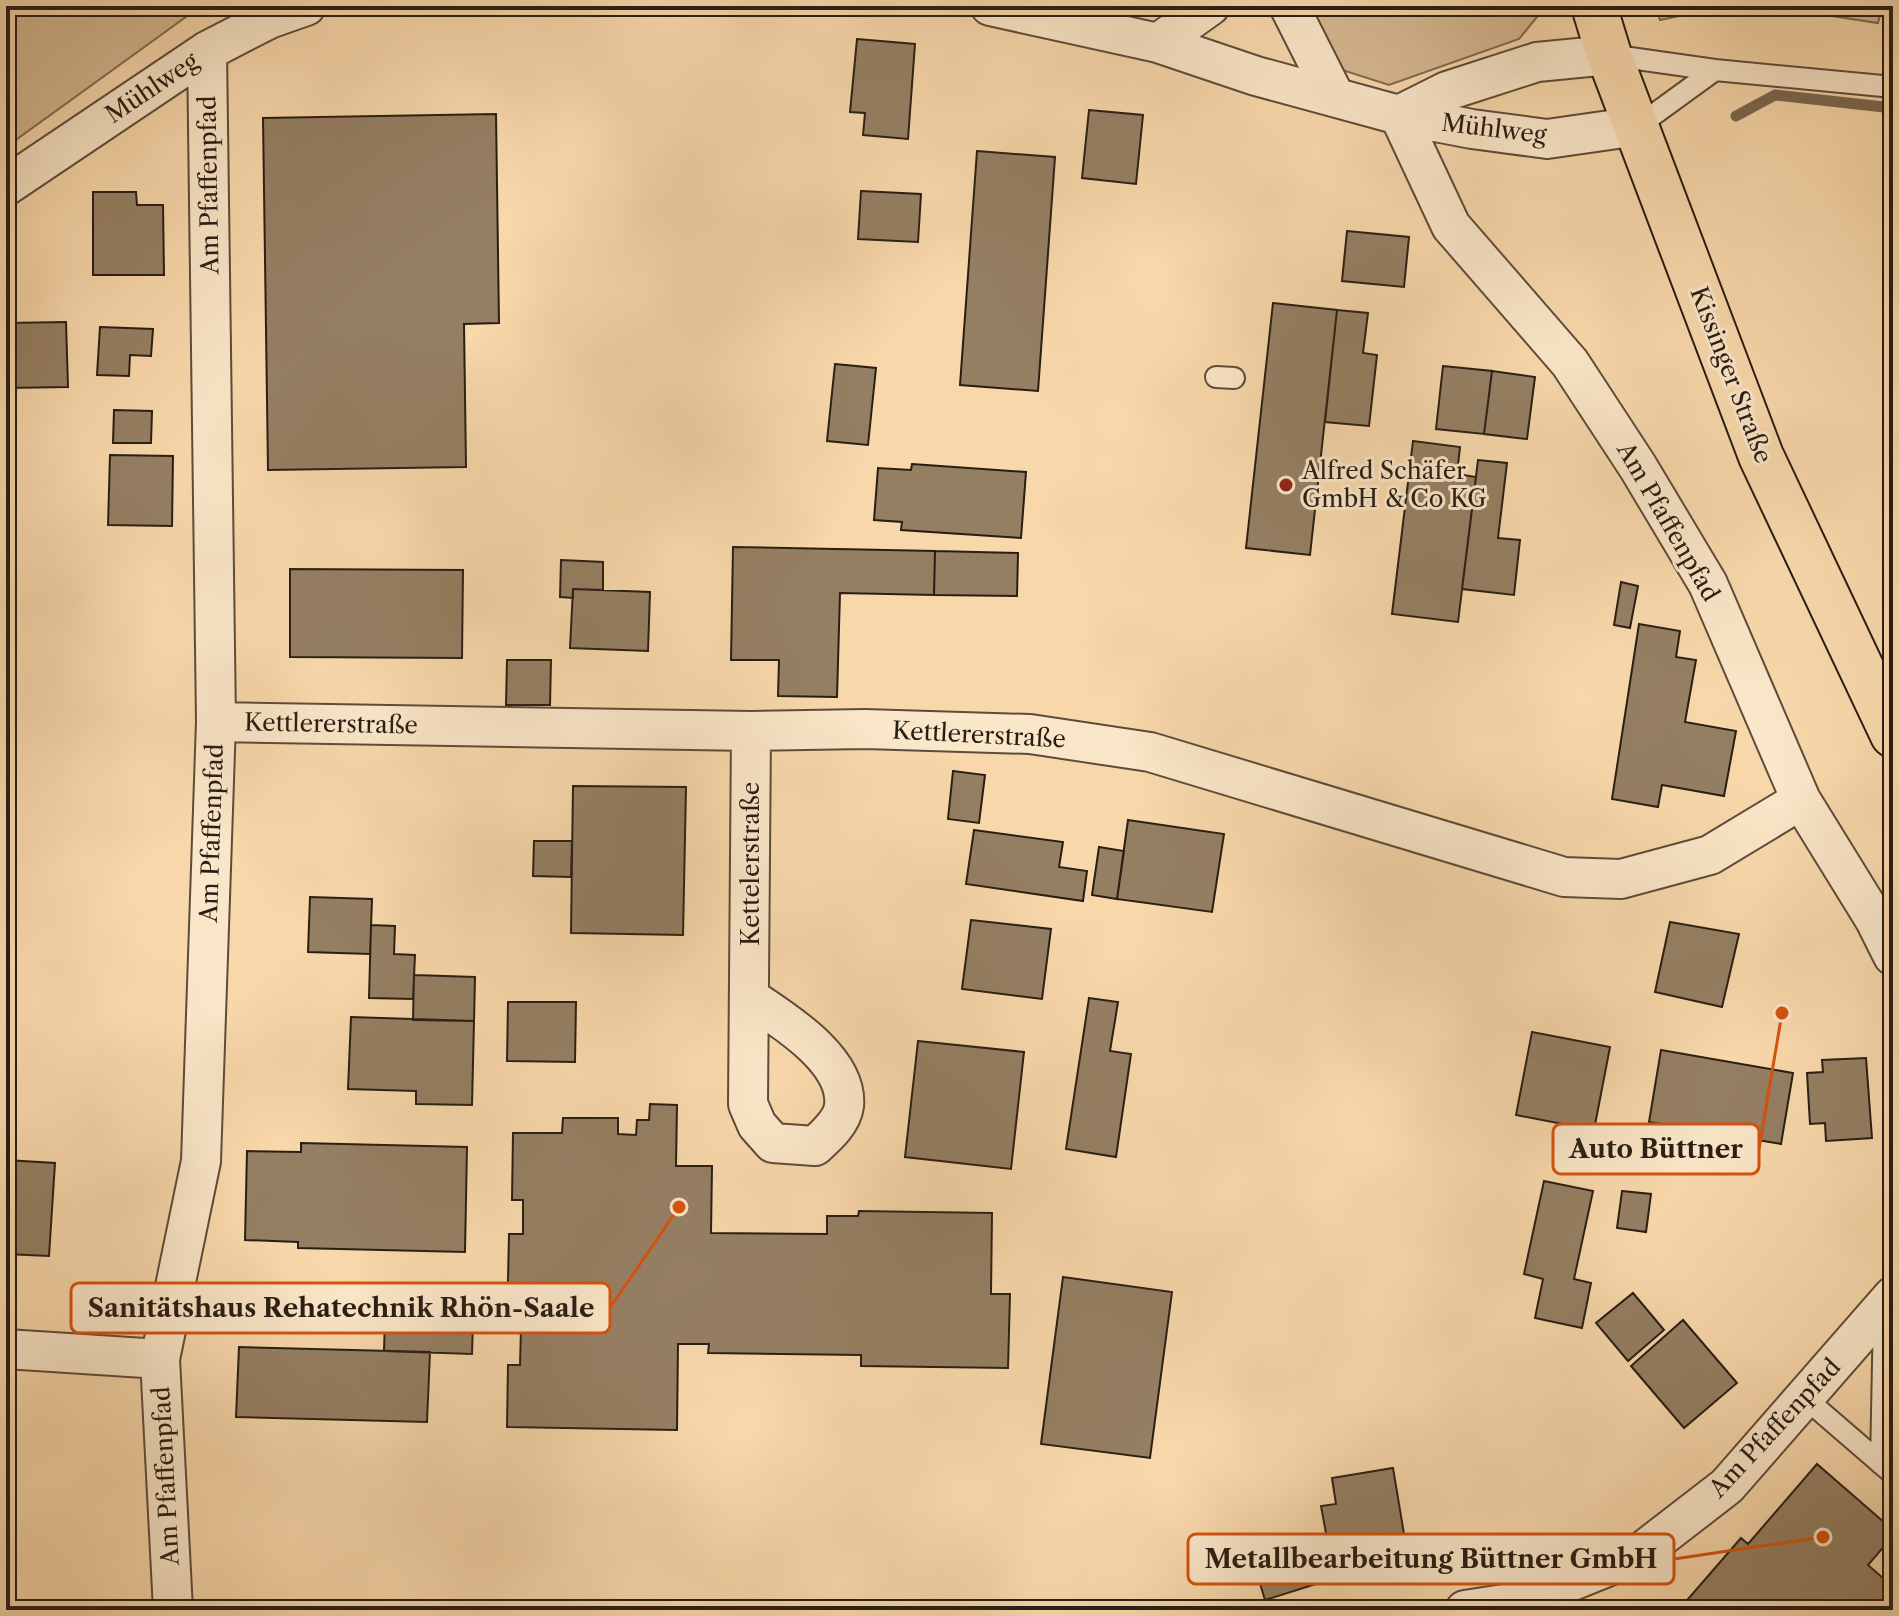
<svg xmlns="http://www.w3.org/2000/svg" width="1899" height="1616" viewBox="0 0 1899 1616" font-family="'Libre Caslon Text',serif">
	<style>
		.green { fill: #d5b891; stroke: #7f6b52; stroke-width: 2 }
		.lines { fill: none; stroke-linecap: round; stroke-linejoin: round }
		.stream { stroke: #7b6850; stroke-width: 11 }
		.building { fill: #957f63; stroke: #291e14; stroke-width: 2 }
		.lane-casing { stroke: #5d4c3a; stroke-width: 24 }
		.street-casing { stroke: #5d4c3a; stroke-width: 42 }
		.primary-casing { stroke: #291e14; stroke-width: 48 }
		.lane { stroke: #fae6c8; stroke-width: 20 }
		.street { stroke: #fae6c8; stroke-width: 38 }
		.primary { stroke: #f8d8ab; stroke-width: 44 }
		.poi-dot { fill: #8f2418; stroke: #fae6c8; stroke-width: 3 }
		.labels { text-anchor: middle; stroke-width: 6; stroke-linejoin: round; paint-order: stroke }
		.street-label { font-size: 24px; fill: #291e14; stroke: #fae6c8 }
		.poi-label { font-size: 24px; fill: #291e14; stroke: #fae6c8; text-anchor: start }
		.leader { fill: none; stroke: #d5530d; stroke-width: 3 }
		.callout-dot { fill: #d5530d; stroke: #fae6c8; stroke-width: 3 }
		.callout { fill: #fae6c8; stroke: #d5530d; stroke-width: 3 }
		.callout-label { font-size: 26px; text-anchor: middle; font-weight: bold; fill: #291e14 }
	</style>
	<rect width="100%" height="100%" fill="#f8d8ab"/>
	<filter id="stains"><feTurbulence type="fractalNoise" baseFrequency=".0025" numOctaves="4"/><feColorMatrix values="0 0 0 0 .2 0 0 0 0 .09 0 0 0 0 .02 0 0 0 .5 -.17"/></filter>
	<radialGradient id="worn" r=".72"><stop offset=".6" stop-color="#630" stop-opacity="0"/><stop offset="1" stop-color="#630" stop-opacity=".3"/></radialGradient>
	<path class="green" d="M6,6H201L6,147Z
		M1305,6H1546L1519,39L1389,85L1317,62Z
		M1656,6H1727L1660,20Z
		M1766,6H1882L1878,23Z"/>
	<g class="lines">
		<path class="stream" d="M1736,116L1775,95L1893,108"/>
	</g>
	<path class="building" d="M857,39L915,44L908,139L863,135L865,113L850,112Z
		M1089,110L1143,115L1136,184L1082,178Z
		M496,114L499,323L464,324L466,467L268,470L263,118Z
		M977,151L1055,157L1038,391L960,385Z
		M861,191L921,194L918,242L858,239Z
		M93,192H136L137,205H163L164,275H93Z
		M1347,231L1409,237L1404,287L1342,281Z
		M1273,303L1337,310L1310,555L1246,548Z
		M1337,310L1368,313L1363,353L1377,355L1369,426L1325,422Z
		M66,322L68,387L6,388V323Z
		M100,327L153,329L151,356L130,355L129,376L97,375Z
		M835,364L876,368L868,445L827,441Z
		M1443,366L1492,371L1484,434L1436,429Z
		M1492,371L1535,377L1527,439L1484,434Z
		M114,410L152,411L151,443H113Z
		M1413,441L1460,447L1457,474L1476,477L1458,622L1392,614Z
		M110,455L173,456L172,526L108,525Z
		M1478,460L1507,463L1498,538L1520,540L1514,595L1462,589Z
		M912,464L1026,472L1021,538L901,530L902,522L874,520L878,468L911,470Z
		M733,547L935,551L934,595L840,593L837,697L778,696L779,660H731Z
		M935,551L1018,553L1017,596L934,595Z
		M561,560L603,562V590L573,589V598L560,597Z
		M290,569L463,570L462,658L290,657Z
		M1621,582L1638,586L1630,628L1614,625Z
		M573,589L650,592L648,651L570,648Z
		M1639,624L1680,631L1676,657L1696,660L1685,722L1736,731L1724,796L1662,785L1658,807L1612,799Z
		M507,660H551L550,705H506Z
		M953,771L985,775L979,823L948,819Z
		M573,786L686,787L683,935L571,933Z
		M1128,820L1224,834L1212,912L1117,899Z
		M974,830L1063,842L1059,867L1087,871L1083,901L966,884Z
		M534,841H572L571,877L533,876Z
		M1099,847L1124,851L1117,899L1092,895Z
		M310,897L372,899L370,954L308,952Z
		M971,920L1051,929L1042,999L962,989Z
		M1670,922L1739,934L1722,1007L1655,992Z
		M371,925L395,926L394,954L415,955L413,999L369,998Z
		M414,975L475,977L474,1021L413,1020Z
		M1089,998L1118,1002L1110,1051L1131,1054L1116,1157L1066,1149Z
		M508,1002H576L575,1062L507,1061Z
		M351,1017L474,1021L472,1105L416,1104V1091L348,1089Z
		M1532,1032L1610,1047L1594,1130L1516,1115Z
		M918,1041L1024,1052L1011,1169L905,1157Z
		M1661,1050L1793,1073L1781,1144L1649,1122Z
		M1866,1058L1872,1138L1826,1141L1825,1123L1810,1124L1807,1073L1823,1072L1822,1060Z
		M650,1104L677,1105L676,1166H712L711,1233L827,1234V1216H858L859,1211L992,1213L991,1294H1010L1008,1368L861,1366V1355L708,1353L709,1344H678L677,1430L507,1427L508,1365H520L521,1328L507,1327L509,1234H523V1200H512L513,1133H562L563,1118H618V1134L636,1135L637,1120H649Z
		M301,1143L467,1147L465,1252L298,1248V1242L245,1240L247,1151L301,1152Z
		M6,1160L55,1163L49,1256L6,1254Z
		M1544,1181L1593,1191L1574,1279L1591,1283L1582,1328L1535,1318L1543,1279L1524,1274Z
		M1622,1191L1651,1194L1646,1232L1617,1228Z
		M1063,1277L1172,1292L1150,1458L1041,1444Z
		M386,1290L474,1293L472,1354L384,1351Z
		M1633,1293L1664,1330L1628,1361L1596,1323Z
		M1683,1320L1737,1383L1684,1428L1631,1366Z
		M239,1347L430,1352L427,1422L236,1417Z
		M1817,1464L1893,1530V1536L1868,1565L1893,1587V1610H1686L1682,1606L1741,1538L1748,1544Z
		M1393,1468L1408,1558L1341,1569L1337,1542L1328,1544L1321,1506L1336,1504L1332,1478Z
		M1306,1538L1319,1583L1265,1600L1251,1554Z"/>
	<g class="lines">
		<defs>
			<path id="lane" d="M1609,55L1715,70L1893,87
				M1638,126L1715,70
				M1216,377L1234,378
				M1805,1398L1893,1474
				M1881,1464L1884,1312"/>
			<path id="street" d="M990,6L1158,43L1256,76L1399,115L1472,129L1547,139L1638,126
				M1289,6L1335,97
				M1158,43L1210,6
				M1399,115L1451,226L1570,363L1638,467L1708,584L1801,800L1875,920L1893,956
				M1399,115L1447,91L1537,62L1609,55
				M6,186L207,51L269,19L306,6
				M216,722L751,731L865,729L1030,734L1150,752L1564,877L1621,879L1710,855L1801,800
				M750,998C783,1020 849,1060 844,1106C842,1122 826,1136 815,1146L773,1143L757,1125L748,1104L751,731
				M6,1349L160,1359
				M173,1610L160,1359L201,1161L216,722L207,51
				M1465,1610L1523,1601L1639,1554L1727,1486L1893,1296"/>
			<path id="primary" d="M1594,6L1609,55L1761,456L1893,735"/>
		</defs>
		<use href="#lane" class="lane-casing"/>
		<use href="#street" class="street-casing"/>
		<use href="#primary" class="primary-casing"/>
		<use href="#lane" class="lane"/>
		<use href="#street" class="street"/>
		<use href="#primary" class="primary"/>
	</g>
	<circle class="poi-dot" cx="1286" cy="485" r="8"/>
	<g class="labels">
		<g class="street-label">
			<text transform="translate(152 88) rotate(-34)" y="8">Mühlweg</text>
			<text transform="translate(1494 129) rotate(7)" y="8">Mühlweg</text>
			<text transform="translate(209 185) rotate(-91)" y="8">Am Pfaffenpfad</text>
			<text transform="translate(1731 375) rotate(69)" y="8">Kissinger Straße</text>
			<text transform="translate(1668 522) rotate(60)" y="8">Am Pfaffenpfad</text>
			<text transform="translate(331 724) rotate(1)" y="8">Kettlererstraße</text>
			<text transform="translate(979 735) rotate(3)" y="8">Kettlererstraße</text>
			<text transform="translate(212 833) rotate(-88)" y="8">Am Pfaffenpfad</text>
			<text transform="translate(751 864) rotate(-90)" y="8">Kettelerstraße</text>
			<text transform="translate(1775 1428) rotate(-47)" y="8">Am Pfaffenpfad</text>
			<text transform="translate(166 1476) rotate(-93)" y="8">Am Pfaffenpfad</text>
		</g>
		<g class="poi-label">
			<text x="1302" y="479">Alfred Schäfer<tspan x="1302" dy="28">GmbH &amp; Co KG</tspan></text>
		</g>
	</g>
	<path class="leader" d="M1782 1013L1759 1149M679 1207L610 1308M1823 1537L1674 1559"/>
	<g class="callout-dot">
		<circle cx="1782" cy="1013" r="8"/>
		<circle cx="679" cy="1207" r="8"/>
		<circle cx="1823" cy="1537" r="8"/>
	</g>
	<g class="callout">
		<rect x="1553" y="1124" width="206" height="50" rx="8"/>
		<rect x="71" y="1283" width="539" height="50" rx="8"/>
		<rect x="1188" y="1534" width="486" height="50" rx="8"/>
	</g>
	<g class="callout-label">
		<text x="1656" y="1158">Auto Büttner</text>
		<text x="341" y="1317">Sanitätshaus Rehatechnik Rhön-Saale</text>
		<text x="1431" y="1568">Metallbearbeitung Büttner GmbH</text>
	</g>
	<rect width="1899" height="1616" fill="none" stroke="#f8d8ab" stroke-width="32"/>
	<rect x="8" y="8" width="1883" height="1600" fill="none" stroke="#291e14" stroke-width="4"/>
	<rect x="16" y="16" width="1867" height="1584" fill="none" stroke="#291e14" stroke-width="2"/>
	<rect width="100%" height="100%" filter="url(#stains)"/>
	<rect width="100%" height="100%" fill="url(#worn)"/>
</svg>
